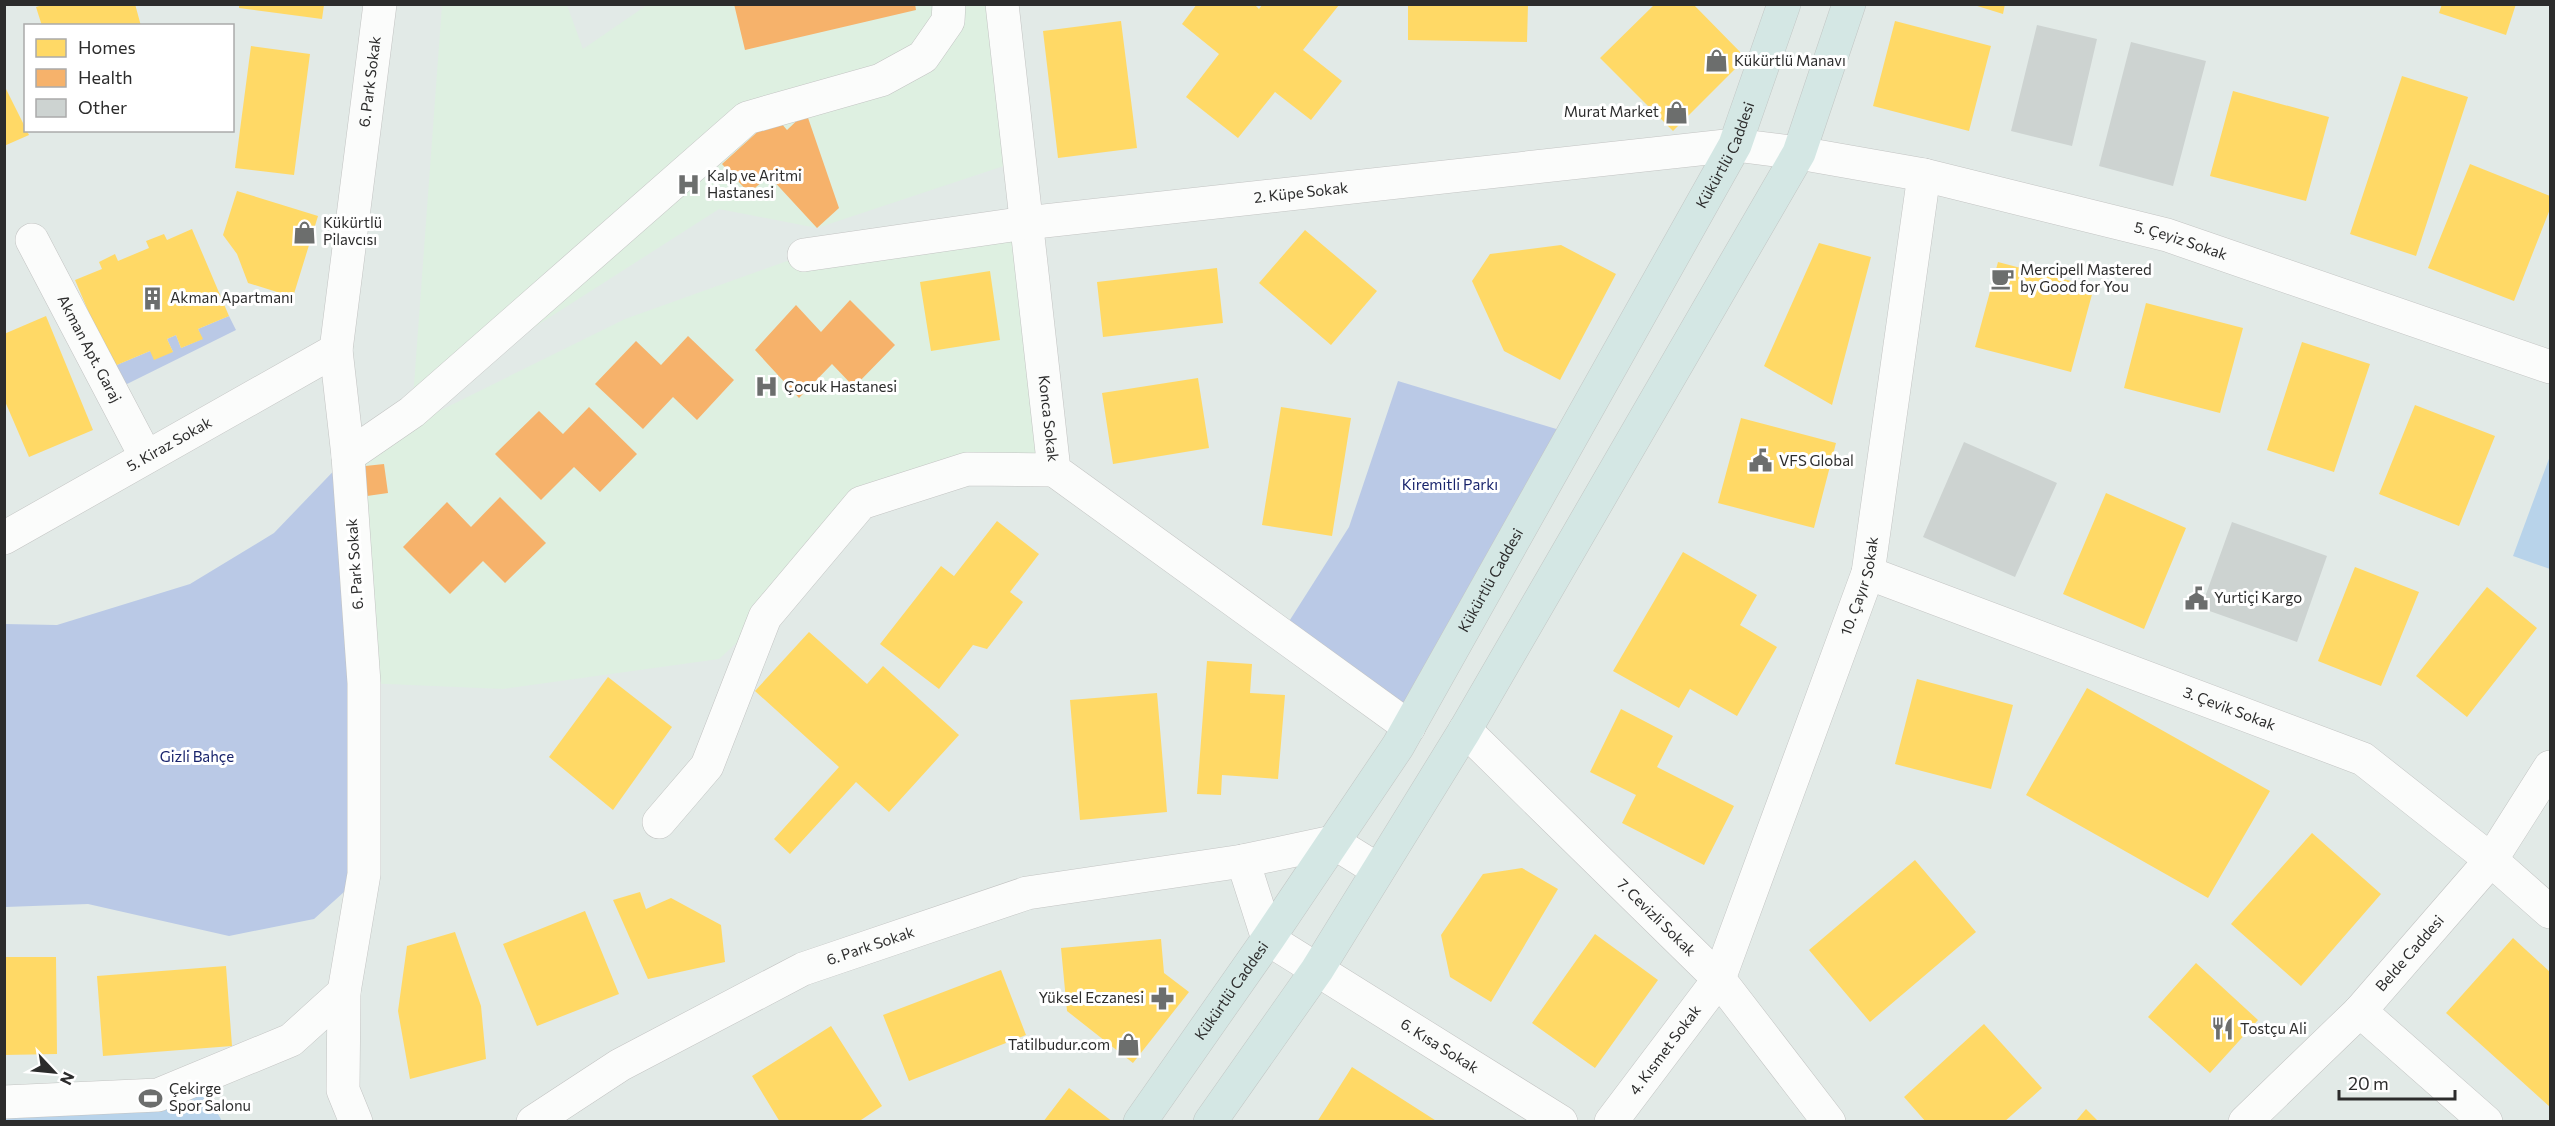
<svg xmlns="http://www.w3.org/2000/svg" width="2555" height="1126" viewBox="0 0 2555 1126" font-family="Commissioner,sans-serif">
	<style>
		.medical { fill: #def0e1 }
		.green { fill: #bac9e6 }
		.pitch { fill: #b8d3ea }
		.homes { fill: #ffd966 }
		.health { fill: #f6b26b }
		.building { fill: #cdd3d1 }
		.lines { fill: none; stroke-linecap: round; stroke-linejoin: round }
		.minor-casing { stroke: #c3c4c3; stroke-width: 34 }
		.major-casing { stroke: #c2c6c4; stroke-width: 34 }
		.minor { stroke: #fbfcfb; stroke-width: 33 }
		.major { stroke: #d4e7e4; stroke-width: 33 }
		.labels { text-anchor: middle; stroke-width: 6; stroke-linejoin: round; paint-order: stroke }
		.poi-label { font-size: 15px; fill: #2c2c2c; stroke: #fff; text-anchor: start }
		.street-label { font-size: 15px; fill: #2c2c2c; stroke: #fff }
		.park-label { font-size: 15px; fill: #19246c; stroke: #fff }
	</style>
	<rect width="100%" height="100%" fill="#e2eae7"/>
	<path class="medical" d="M442,5H567L583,49L647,5H1002L1019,161L817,228L719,209L441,387L412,412Z
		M1026,223L1054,470L861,503L765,617L719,659L503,689L364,683L348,456L625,319L804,255Z"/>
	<path class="green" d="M229,316L236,330L127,384L112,367L150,351L173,352L167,339L176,335L181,348L202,339L198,329Z
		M1398,381L1573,434L1409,727L1281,634L1349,527Z
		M348,456L364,874L314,919L229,936L88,904L5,907L4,624L57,625L190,584L274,533Z"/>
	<path class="pitch" d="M2550,456V569L2513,556Z
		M198,1079L222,1121L5,1122V1102Z"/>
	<path class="homes" d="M46,4H135L141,26H42L36,7Z
		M1197,4H1254L1259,9L1262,5H1339L1303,50L1342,81L1311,120L1275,92L1238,138L1186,97L1219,54L1182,24Z
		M1408,4H1528L1527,42L1408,40Z
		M1971,4H2005L2003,14Z
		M2442,4H2516L2506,35L2439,13Z
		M239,5H324L322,19L239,8Z
		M1654,5H1694L1746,58L1673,131L1600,58Z
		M1121,21L1137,148L1058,158L1043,31Z
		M1895,21L1991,46L1969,131L1873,106Z
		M251,46L310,54L294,175L235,168Z
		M2402,76L2468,97L2416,256L2350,234Z
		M4,85L29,135L4,146Z
		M2233,91L2329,117L2306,201L2210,176Z
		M2470,164L2550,196V209L2514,301L2428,268Z
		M237,191L318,216L293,297L248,283L237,254L223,235Z
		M192,229L229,316L198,329L203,339L181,348L176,335L167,339L173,352L154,360L150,351L112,367L75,280L102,269L99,262L115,254L118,261L149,248L146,241L164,234L167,240Z
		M1305,230L1377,291L1331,345L1259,283Z
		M1819,243L1871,257L1832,405L1764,366Z
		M1561,245L1616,274L1560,380L1504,351L1472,281L1490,254Z
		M1998,262L2094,287L2071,372L1975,347Z
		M1217,268L1223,323L1103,337L1097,282Z
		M990,271L1000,340L931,351L920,282Z
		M2146,303L2243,328L2220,413L2124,388Z
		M46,316L93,430L29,457L4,399V334Z
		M2302,342L2370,364L2334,472L2267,450Z
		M1198,378L1209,448L1113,464L1102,393Z
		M2415,405L2495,436L2459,526L2379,494Z
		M1281,407L1351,418L1332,536L1262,525Z
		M1741,418L1836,443L1814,528L1718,503Z
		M2106,493L2186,528L2144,629L2063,594Z
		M997,521L1039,554L1010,592L1023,602L987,649L973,645L939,689L880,644L941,566L954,576Z
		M1683,552L1757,595L1740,625L1777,647L1737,716L1690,689L1679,708L1613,671Z
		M2355,567L2419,592L2381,686L2318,661Z
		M2487,587L2537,628L2467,717L2416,676Z
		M809,632L867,684L883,666L959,735L889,812L856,782L790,854L774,839L839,767L755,691Z
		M1207,661L1252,664L1250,693L1285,695L1278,779L1222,775L1221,795L1197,794Z
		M608,677L672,727L613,810L549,757Z
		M1917,679L2013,705L1991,789L1895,764Z
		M2087,688L2270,791L2208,898L2026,795Z
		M1157,693L1167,812L1080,820L1070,700Z
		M1621,709L1673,736L1657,767L1734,806L1704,865L1622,823L1636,795L1590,772Z
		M2312,833L2381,894L2301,986L2231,924Z
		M1915,860L1976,932L1870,1022L1809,950Z
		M1522,868L1558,889L1491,1002L1450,977L1441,935L1483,874Z
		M640,892L646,909L671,898L721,925L725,962L648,979L613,900Z
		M585,911L619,994L537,1026L503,944Z
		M455,932L481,1006L486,1059L410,1079L398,1011L407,946Z
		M1595,934L1658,980L1595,1068L1532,1023Z
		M2513,938L2550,972V1107L2446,1013Z
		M1161,939L1164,973L1189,992L1133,1063L1067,1011L1061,948Z
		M4,957H56L57,1054L4,1055Z
		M2196,963L2258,1020L2210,1073L2148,1017Z
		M226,966L232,1046L103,1056L97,976Z
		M1001,970L1026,1035L909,1081L883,1015Z
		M1984,1024L2042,1088L2004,1122H1926L1904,1097Z
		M831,1026L882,1106L858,1122H780L752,1076Z
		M1352,1067L1438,1122H1317Z
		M1069,1088L1113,1122H1043Z
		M2086,1109L2099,1122H2075Z"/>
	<path class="health" d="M734,4H915L916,10L745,50Z
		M806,112L839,208L817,228L769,176L749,193L722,164L775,116L787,130Z
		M850,300L895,345L854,387L832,364L799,398L755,350L796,305L821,332Z
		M688,336L734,380L697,420L673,397L643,429L595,384L636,341L661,365Z
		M589,407L637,454L600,492L574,467L541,500L495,454L539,411L563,434Z
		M384,464L388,493L360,497L356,467Z
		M500,497L546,543L505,583L483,561L450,594L403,547L447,502L471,527Z"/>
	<path class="building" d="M2037,25L2097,39L2072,146L2011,131Z
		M2131,42L2206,61L2173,186L2099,166Z
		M1964,442L2057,483L2015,577L1923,537Z
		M2232,522L2327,556L2297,642L2201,608Z"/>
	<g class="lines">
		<defs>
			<g id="minor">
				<path id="s1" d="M1002,4L1054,470L1409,727"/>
				<path id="s2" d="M32,240L146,457"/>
				<path id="s3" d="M804,255L1026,223L1735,145L1799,153L1924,175L2167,235L2550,367"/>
				<path d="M348,456L412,412L747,118L881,80L923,57L948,21L949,4"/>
				<path id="s4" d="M4,538L336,350"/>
				<path id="s5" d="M1868,573L2363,759L2491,860L2550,912"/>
				<path id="s6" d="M1465,730L1719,979L1829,1122"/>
				<path d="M659,822L707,766L765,617L861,503L967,469L1054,470"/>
				<path id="s7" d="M1243,861L1268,939L1561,1122"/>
				<path d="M2360,1011L2486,1122"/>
				<path d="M4,1102L158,1095L291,1040L344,992"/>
				<path id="s8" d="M356,1122L343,1090L344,992L364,874V683L348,456L336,350L380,4"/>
				<path id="s9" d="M533,1122L620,1065L803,969L1027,893L1243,861L1333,842L1378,870"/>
				<path id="s10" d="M1611,1122L1719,979L1868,573L1924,175"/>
				<path id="s11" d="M2245,1122L2360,1011L2491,860L2550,767"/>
			</g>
			<g id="major">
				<path id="s12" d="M1140,1122L1268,939L1398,746L1735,145L1784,4"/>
				<path d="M1210,1122L1317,970L1465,730L1799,153L1849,4"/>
			</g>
		</defs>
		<use href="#minor" class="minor-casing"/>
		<use href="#major" class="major-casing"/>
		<use href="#minor" class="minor"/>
		<use href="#major" class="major"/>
	</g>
	<defs>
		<symbol id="shop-bare" viewBox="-9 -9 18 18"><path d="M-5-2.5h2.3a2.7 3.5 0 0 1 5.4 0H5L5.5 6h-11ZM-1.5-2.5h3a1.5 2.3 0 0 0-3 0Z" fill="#6c6e6d" stroke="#fff" stroke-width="2.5" paint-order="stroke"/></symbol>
		<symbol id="hospital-bare" viewBox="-9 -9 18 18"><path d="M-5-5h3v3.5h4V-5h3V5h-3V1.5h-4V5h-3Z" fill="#6c6e6d" stroke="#fff" stroke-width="2.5" paint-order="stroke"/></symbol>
		<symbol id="cafe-bare" viewBox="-9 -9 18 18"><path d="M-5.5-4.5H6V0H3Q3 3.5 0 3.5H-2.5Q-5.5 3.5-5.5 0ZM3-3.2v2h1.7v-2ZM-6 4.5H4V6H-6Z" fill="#6c6e6d" stroke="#fff" stroke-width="2.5" paint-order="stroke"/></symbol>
		<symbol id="building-bare" viewBox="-9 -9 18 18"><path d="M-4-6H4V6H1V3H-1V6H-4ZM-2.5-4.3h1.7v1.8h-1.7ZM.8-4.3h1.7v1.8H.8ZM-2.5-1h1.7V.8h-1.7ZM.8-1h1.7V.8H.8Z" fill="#6c6e6d" stroke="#fff" stroke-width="2.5" paint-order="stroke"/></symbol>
		<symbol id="civic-bare" viewBox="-9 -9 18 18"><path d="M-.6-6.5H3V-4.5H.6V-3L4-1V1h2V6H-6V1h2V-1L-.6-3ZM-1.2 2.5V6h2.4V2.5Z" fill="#6c6e6d" stroke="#fff" stroke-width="2.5" paint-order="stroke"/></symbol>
		<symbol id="pharmacy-bare" viewBox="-9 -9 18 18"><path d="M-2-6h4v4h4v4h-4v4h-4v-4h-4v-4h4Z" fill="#6c6e6d" stroke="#fff" stroke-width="2.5" paint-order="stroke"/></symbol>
		<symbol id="restaurant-bare" viewBox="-9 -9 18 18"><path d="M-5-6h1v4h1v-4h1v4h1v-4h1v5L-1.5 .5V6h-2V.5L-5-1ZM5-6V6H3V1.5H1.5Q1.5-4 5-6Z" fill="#6c6e6d" stroke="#fff" stroke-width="2.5" paint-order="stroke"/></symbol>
		<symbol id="stadium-bare" viewBox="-9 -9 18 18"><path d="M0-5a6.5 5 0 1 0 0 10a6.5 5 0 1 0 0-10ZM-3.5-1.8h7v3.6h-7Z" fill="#6c6e6d" stroke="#fff" stroke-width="2.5" paint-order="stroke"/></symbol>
	</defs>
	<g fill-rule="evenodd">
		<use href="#shop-bare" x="1700" y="44" width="33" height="33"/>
		<use href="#shop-bare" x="1660" y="96" width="33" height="33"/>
		<use href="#hospital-bare" x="672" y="168" width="33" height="33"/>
		<use href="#shop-bare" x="288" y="216" width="33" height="33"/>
		<use href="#cafe-bare" x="1986" y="262" width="33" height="33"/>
		<use href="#building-bare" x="136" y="282" width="33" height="33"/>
		<use href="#hospital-bare" x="750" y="370" width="33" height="33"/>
		<use href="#civic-bare" x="1744" y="444" width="33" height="33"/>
		<use href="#civic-bare" x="2180" y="582" width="33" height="33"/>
		<use href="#pharmacy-bare" x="1146" y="982" width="33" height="33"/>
		<use href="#restaurant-bare" x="2206" y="1012" width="33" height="33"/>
		<use href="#shop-bare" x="1112" y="1028" width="33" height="33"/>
		<use href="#stadium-bare" x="134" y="1082" width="33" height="33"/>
	</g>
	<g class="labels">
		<g class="poi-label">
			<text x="1734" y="66">Kükürtlü Manavı</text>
			<text x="1659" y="117" text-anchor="end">Murat Market</text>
			<text x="707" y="181">Kalp ve Aritmi<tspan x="707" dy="17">Hastanesi</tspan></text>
			<text x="323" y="228">Kükürtlü<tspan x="323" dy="17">Pilavcısı</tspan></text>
			<text x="2020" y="275">Mercipell Mastered<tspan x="2020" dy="17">by Good for You</tspan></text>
			<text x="170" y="303">Akman Apartmanı</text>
			<text x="784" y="392">Çocuk Hastanesi</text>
			<text x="1779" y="466">VFS Global</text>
			<text x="2214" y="603">Yurtiçi Kargo</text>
			<text x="1144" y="1003" text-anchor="end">Yüksel Eczanesi</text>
			<text x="2240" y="1034">Tostçu Ali</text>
			<text x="1110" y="1050" text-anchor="end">Tatilbudur.com</text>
			<text x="169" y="1094">Çekirge<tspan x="169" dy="17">Spor Salonu</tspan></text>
		</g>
		<g class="street-label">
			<text dy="5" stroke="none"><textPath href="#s8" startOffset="1048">6. Park Sokak</textPath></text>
			<text dy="5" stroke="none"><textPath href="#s12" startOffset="1132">Kükürtlü Caddesi</textPath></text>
			<text dy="5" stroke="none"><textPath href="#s3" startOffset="501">2. Küpe Sokak</textPath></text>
			<text dy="5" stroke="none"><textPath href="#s3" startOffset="1394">5. Çeyiz Sokak</textPath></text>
			<text dy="5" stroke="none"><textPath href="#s2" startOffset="123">Akman Apt. Garaj</textPath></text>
			<text dy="5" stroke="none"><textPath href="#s1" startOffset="417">Konca Sokak</textPath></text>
			<text dy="5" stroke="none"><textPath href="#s4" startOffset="190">5. Kiraz Sokak</textPath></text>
			<text transform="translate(355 564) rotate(-94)" y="5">6. Park Sokak</text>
			<text dy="5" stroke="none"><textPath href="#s12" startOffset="646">Kükürtlü Caddesi</textPath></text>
			<text dy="5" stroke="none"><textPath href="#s10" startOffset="597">10. Çayır Sokak</textPath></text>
			<text dy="5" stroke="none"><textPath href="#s5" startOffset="386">3. Çevik Sokak</textPath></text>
			<text dy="5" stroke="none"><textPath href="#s6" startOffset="268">7. Cevizli Sokak</textPath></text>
			<text dy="5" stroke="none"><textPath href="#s9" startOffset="382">6. Park Sokak</textPath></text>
			<text dy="5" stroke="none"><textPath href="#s11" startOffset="236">Belde Caddesi</textPath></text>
			<text dy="5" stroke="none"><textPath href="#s12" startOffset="160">Kükürtlü Caddesi</textPath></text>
			<text dy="5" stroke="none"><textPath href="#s7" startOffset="284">6. Kısa Sokak</textPath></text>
			<text dy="5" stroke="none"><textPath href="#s10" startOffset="90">4. Kısmet Sokak</textPath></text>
		</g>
		<g class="park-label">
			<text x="1450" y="490">Kiremitli Parkı</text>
			<text x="197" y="762">Gizli Bahçe</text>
		</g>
	</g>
	<rect width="2555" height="1126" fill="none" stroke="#2c2c2c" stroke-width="12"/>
	<rect x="24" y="24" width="210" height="108" fill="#ffffff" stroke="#ababab" stroke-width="1.5"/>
	<rect x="36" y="39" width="30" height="18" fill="#ffd966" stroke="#ababab" stroke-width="1.5"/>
	<text x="78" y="54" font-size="18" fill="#2c2c2c">Homes</text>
	<rect x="36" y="69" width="30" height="18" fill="#f6b26b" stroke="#ababab" stroke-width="1.5"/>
	<text x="78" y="84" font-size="18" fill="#2c2c2c">Health</text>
	<rect x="36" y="99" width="30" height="18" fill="#cdd3d1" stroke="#ababab" stroke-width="1.5"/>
	<text x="78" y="114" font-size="18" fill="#2c2c2c">Other</text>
	<g transform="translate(54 1072) rotate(116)" stroke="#ffffff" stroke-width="4.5" paint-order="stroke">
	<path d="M0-4.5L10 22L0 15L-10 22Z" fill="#2c2c2c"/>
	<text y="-9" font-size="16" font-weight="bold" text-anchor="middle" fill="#2c2c2c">N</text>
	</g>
	<path d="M2339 1090v9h116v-9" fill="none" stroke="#2c2c2c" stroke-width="3"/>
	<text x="2348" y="1090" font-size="18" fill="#2c2c2c" stroke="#ffffff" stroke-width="4.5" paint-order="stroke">20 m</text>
</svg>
